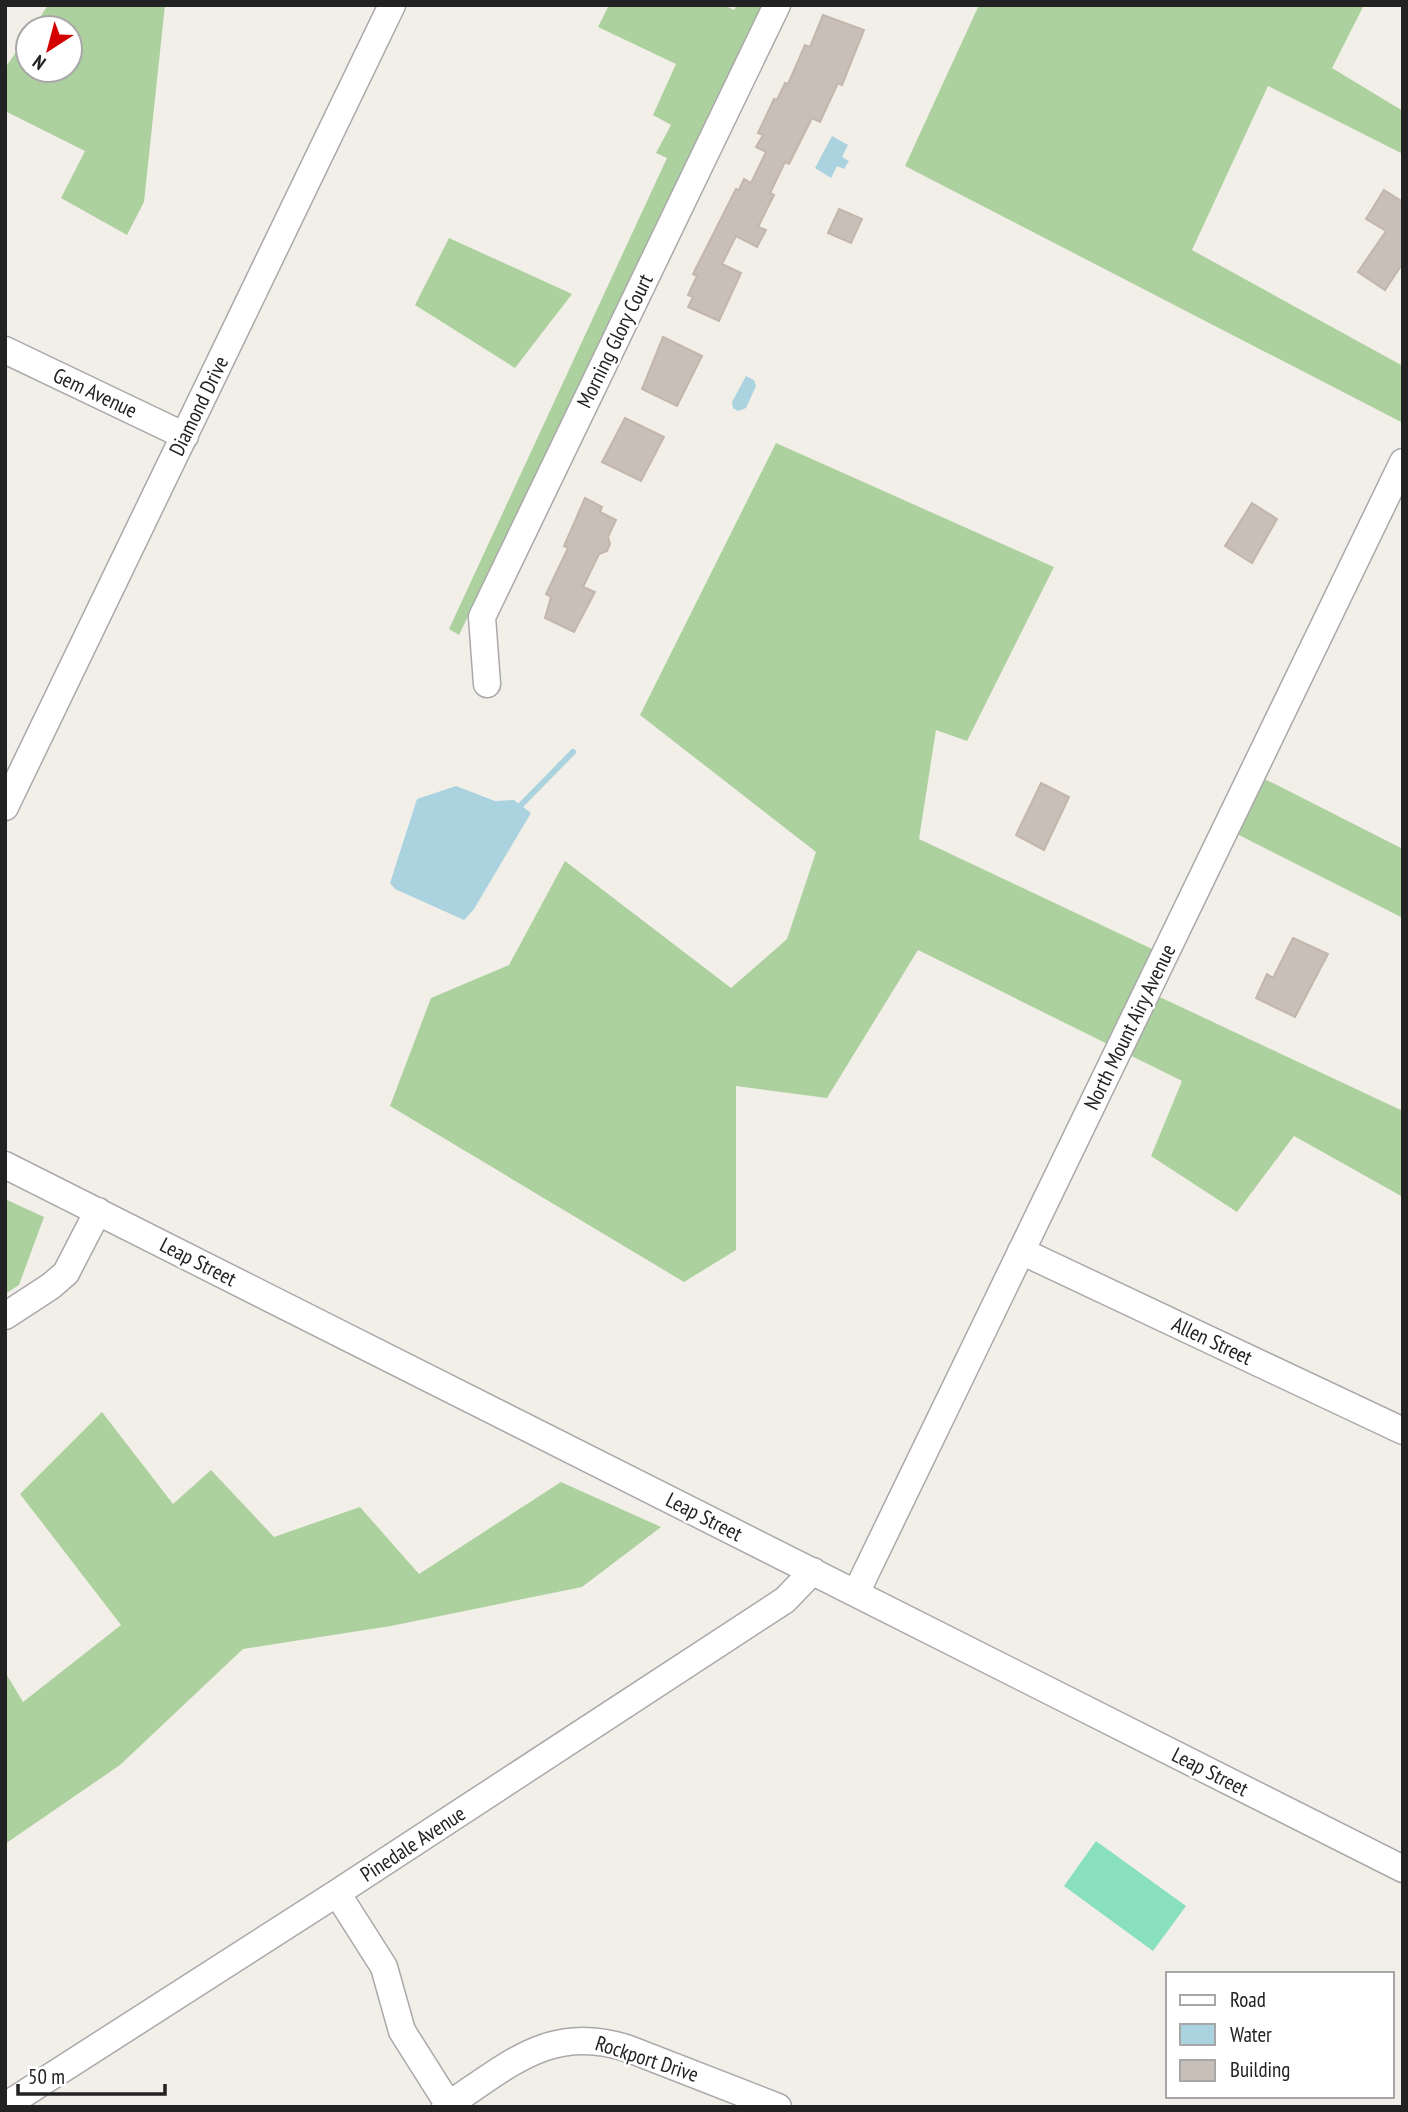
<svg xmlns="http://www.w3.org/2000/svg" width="1408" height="2112" viewBox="0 0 1408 2112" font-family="'PT Sans Narrow',sans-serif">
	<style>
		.forest { fill: #add19e }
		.pitch { fill: #88e0be }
		.water { fill: #aad3df }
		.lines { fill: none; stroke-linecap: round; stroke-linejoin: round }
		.stream { stroke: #aad3df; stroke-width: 6 }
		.building { fill: #c7bfb8; stroke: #c4b6ab; stroke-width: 2 }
		.minor-casing { stroke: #a9a9a9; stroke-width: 29 }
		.minor { stroke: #fff; stroke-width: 26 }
		.labels { text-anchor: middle; stroke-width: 5; stroke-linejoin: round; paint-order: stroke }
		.street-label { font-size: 21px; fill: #222; stroke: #fff }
	</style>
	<rect width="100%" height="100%" fill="#f2efe9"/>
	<path class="forest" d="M48,5H165L144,202L127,235L61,198L85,151L5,111V68L28,35V70H70V28H33Z
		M609,5H724L734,10L737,5H762L459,635L449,629L667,158L656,153L671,125L653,115L676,64L598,27Z
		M979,5H1364L1332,68L1403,111V154L1268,86L1192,250L1403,366V423L905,166Z
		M449,238L572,294L515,368L415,305Z
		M776,443L1054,567L967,741L936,730L919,839L1167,956L1149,992L1403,1111V1197L1294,1136L1237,1212L1151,1156L1182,1081L918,950L827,1098L736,1086V1250L684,1282L390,1106L431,998L509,965L565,861L731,988L787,939L816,852L640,715Z
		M1253,773L1403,849V918L1225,828Z
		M5,1199L44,1217L19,1285L5,1294Z
		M102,1412L173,1504L211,1470L274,1537L360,1507L419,1574L561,1482L661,1527L582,1587L391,1626L243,1649L120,1765L5,1844V1672L23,1702L121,1625L20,1494Z"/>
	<path class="pitch" d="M1096,1841L1186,1906L1153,1951L1064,1886Z"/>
	<path class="water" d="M832,136L848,145L842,157L849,161L844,169L837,166L831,178L815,168Z
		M746,376L754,380L756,386L746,408L738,411L733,408L732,402Z
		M456,786L495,801L514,800L531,813L474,909L464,920L395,889L390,883L417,799Z"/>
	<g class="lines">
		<path class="stream" d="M521,805L573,752"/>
	</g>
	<path class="building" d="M823,15L864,30L842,85L838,83L820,122L812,118L789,164L785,162L770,193L774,195L758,227L766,230L757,247L736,236L722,264L741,273L719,321L688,307L693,297L688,295L697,276L693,274L736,189L739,190L744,179L751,183L766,152L756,147L763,135L758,133L774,99L777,100L785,83L788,84L805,45L810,47Z
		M1384,190L1403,202V263L1385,290L1358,272L1386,231L1366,219Z
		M839,209L862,219L851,243L828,233Z
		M663,337L702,356L677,406L642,389Z
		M625,418L664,437L641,481L602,462Z
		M585,498L602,507L600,512L616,520L608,537L610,544L607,551L599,554L583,587L595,592L574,632L545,618L551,597L546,594L568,548L564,546Z
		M1252,503L1277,519L1252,563L1225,546Z
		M1041,783L1069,797L1044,850L1016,835Z
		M1293,938L1328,954L1295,1017L1256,998L1267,974L1273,978Z"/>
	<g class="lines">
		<defs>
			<path id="minor" d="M5,350L185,436
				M487,684L482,617L777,5
				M5,807L392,5
				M5,1165L1403,1869
				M1021,1251L1403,1431
				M5,1316L51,1286L66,1273L98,1211
				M856,1593L1403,462
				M337,1893L384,1967L402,2031L450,2107
				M5,2106L337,1893L785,1600L813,1571
				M445,2107C507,2067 550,2022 629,2049L778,2107"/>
		</defs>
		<use href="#minor" class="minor-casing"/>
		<use href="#minor" class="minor"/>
	</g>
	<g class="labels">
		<g class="street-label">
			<text transform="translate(615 341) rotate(-64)" y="7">Morning Glory Court</text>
			<text transform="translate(95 393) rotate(25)" y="7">Gem Avenue</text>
			<text transform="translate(199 406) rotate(-64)" y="7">Diamond Drive</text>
			<text transform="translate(1130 1027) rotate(-64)" y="7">North Mount Airy Avenue</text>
			<text transform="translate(198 1262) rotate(27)" y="7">Leap Street</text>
			<text transform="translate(1212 1341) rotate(25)" y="7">Allen Street</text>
			<text transform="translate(704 1517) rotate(27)" y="7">Leap Street</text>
			<text transform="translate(1210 1772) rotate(27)" y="7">Leap Street</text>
			<text transform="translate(413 1844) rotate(-33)" y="7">Pinedale Avenue</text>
			<text transform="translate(647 2059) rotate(18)" y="7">Rockport Drive</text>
		</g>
	</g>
	<rect width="1408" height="2112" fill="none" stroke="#222222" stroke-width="14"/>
	<rect x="1166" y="1972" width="228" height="126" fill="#ffffff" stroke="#a7a7a7" stroke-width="2"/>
	<rect x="1180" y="1995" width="35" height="10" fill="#ffffff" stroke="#a7a7a7" stroke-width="2"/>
	<text x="1230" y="2007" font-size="21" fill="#222222">Road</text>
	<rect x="1180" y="2024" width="35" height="21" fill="#aad3df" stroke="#a7a7a7" stroke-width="2"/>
	<text x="1230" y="2042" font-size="21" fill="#222222">Water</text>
	<rect x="1180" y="2060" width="35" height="21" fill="#c7bfb8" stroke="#a7a7a7" stroke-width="2"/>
	<text x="1230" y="2077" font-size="21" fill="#222222">Building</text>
	<g transform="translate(49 49) rotate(216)"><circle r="33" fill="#ffffff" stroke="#a7a7a7" stroke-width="2"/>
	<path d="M0-5L12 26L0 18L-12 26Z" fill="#d40000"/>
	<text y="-10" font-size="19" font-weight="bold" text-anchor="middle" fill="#222222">N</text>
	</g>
	<path d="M18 2084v10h147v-10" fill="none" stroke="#222222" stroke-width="3.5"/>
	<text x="28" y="2084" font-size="21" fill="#222222" stroke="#ffffff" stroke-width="5" paint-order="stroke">50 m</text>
</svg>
